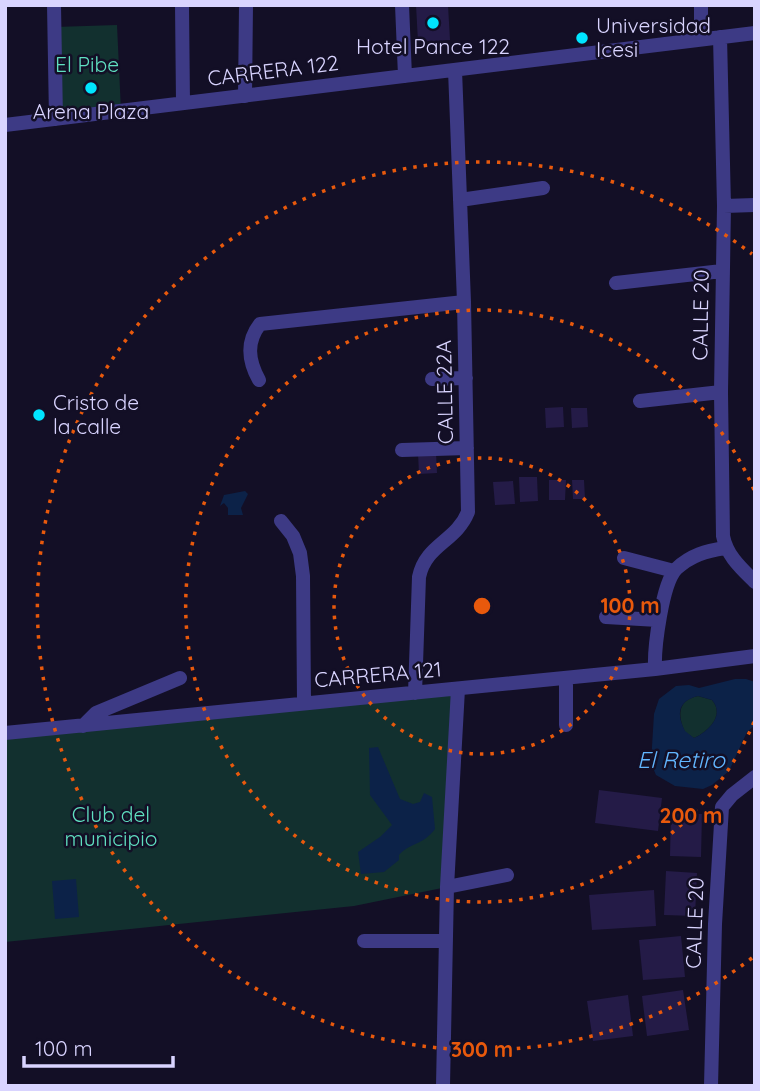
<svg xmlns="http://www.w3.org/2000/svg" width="760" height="1091" viewBox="0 0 760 1091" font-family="Quicksand,sans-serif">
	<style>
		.green { fill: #12302f }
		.water { fill: #0c2248; fill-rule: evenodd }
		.building { fill: #241b47 }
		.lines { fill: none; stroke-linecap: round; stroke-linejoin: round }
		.minor { stroke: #3d3a85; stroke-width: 14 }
		.ring { fill: none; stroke: #e8590c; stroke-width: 3.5; stroke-dasharray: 3.5 7 }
		.poi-dot { fill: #00e5ff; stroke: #130f26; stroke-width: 2.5 }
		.labels { text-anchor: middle; stroke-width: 5; stroke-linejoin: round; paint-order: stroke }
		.poi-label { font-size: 21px; fill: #d9d4ff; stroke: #130f26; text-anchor: start }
		.park-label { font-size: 21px; fill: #5fe0c0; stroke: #130f26 }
		.street-label { font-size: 21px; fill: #d9d4ff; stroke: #130f26 }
		.water-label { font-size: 23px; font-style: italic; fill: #62b6ff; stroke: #130f26 }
		.centre { fill: #e8590c; stroke: #130f26; stroke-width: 3.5 }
		.ring-label { font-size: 21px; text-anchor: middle; font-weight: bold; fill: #e8590c; stroke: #130f26; stroke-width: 5; stroke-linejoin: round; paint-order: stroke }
	</style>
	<rect width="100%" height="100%" fill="#130f26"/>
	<path class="green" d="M117,25L121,111L56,119L55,27Z
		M458,689L447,887L354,906L5,942V733Z
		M698,696L712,700C725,715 709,731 694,738L685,732C677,715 678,700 698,696Z"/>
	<path class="water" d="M245,491L248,494L241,508L243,515H228V508L224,503L220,506L224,495Z
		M735,679H746L755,682V725L747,732L729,771L712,785L703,789L675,786L656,775L651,763L654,714L659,699L676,686L689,685L699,688ZM698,696L712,700C725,715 709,731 694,738L685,731C676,714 678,701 698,696Z
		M378,747L400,799L413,804L420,802L424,793L432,797L435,829C422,846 411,842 399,855V860L384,872L361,874L358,852L380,837L392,825L370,795L369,748Z
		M76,879L79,917L55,919L52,881Z"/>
	<path class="building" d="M416,5H448L450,40L418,42Z
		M563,407L564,427L546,428L545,408Z
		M571,408H587L588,427L572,428Z
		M436,452L437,473L419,474L418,453Z
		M519,477H537L538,501L520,502Z
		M549,480H566L565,500H549Z
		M572,480H584L585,499H573Z
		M513,481L515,504L495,505L493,482Z
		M599,790L662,798L658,831L595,823Z
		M671,813L702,814L701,857L670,856Z
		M666,871L697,873L695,916L664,915Z
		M654,890L656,926L592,930L589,895Z
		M681,936L685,977L643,980L639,940Z
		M683,990L689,1030L647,1036L642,996Z
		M628,995L633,1036L593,1041L587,1001Z"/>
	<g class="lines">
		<path class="minor" d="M54,5L56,119
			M182,5L183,103
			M402,5L405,76
			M720,37L724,206L721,392L723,536C727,556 741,568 755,582
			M701,39V5
			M245,96L246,5
			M5,125L755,33
			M460,200L543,188
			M724,206L755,205
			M616,283L722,271
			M432,379L466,378
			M259,380C248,360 246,342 260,324L464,302
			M640,401L721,392
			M402,450L467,448
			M281,521L293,536L300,553L303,576L304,703
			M624,558L674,571
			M606,617L658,620
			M655,669C654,648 662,584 676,569C691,555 706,551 725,548
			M415,693L419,577C426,544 456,542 468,512L464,302L455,70
			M566,725V678
			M83,726L96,713L180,678
			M5,733L655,669L755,656
			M447,887L507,875
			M364,941H446
			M443,1086L447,887L458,689
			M711,1086L715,924L722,807L732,795L755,777"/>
	</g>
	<g class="ring">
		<circle cx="482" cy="606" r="148"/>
		<path d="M754 722A296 296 0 1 1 754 490"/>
		<path d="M752 958A444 444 0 1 1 752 254"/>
	</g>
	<g class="poi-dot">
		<circle cx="433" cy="23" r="7"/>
		<circle cx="582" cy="38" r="7"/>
		<circle cx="91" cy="88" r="7"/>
		<circle cx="39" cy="415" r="7"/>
	</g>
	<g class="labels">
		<g class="poi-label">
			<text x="596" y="33">Universidad<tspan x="596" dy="24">Icesi</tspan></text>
			<text x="433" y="54" text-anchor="middle">Hotel Pance 122</text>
			<text x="91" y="119" text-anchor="middle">Arena Plaza</text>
			<text x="53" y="410">Cristo de<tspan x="53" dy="24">la calle</tspan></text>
		</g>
		<g class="park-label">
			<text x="87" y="72">El Pibe</text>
			<text x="111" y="822">Club del<tspan x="111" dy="24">municipio</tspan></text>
		</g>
		<g class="street-label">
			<text transform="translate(273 71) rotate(-7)" y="7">CARRERA 122</text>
			<text transform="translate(701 315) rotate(-89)" y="7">CALLE 20</text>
			<text transform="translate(445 392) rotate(-91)" y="7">CALLE 22A</text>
			<text transform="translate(378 675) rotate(-5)" y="7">CARRERA 121</text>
			<text transform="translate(695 923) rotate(-88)" y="7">CALLE 20</text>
		</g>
		<g class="water-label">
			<text x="681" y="768">El Retiro</text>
		</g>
	</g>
	<circle cx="482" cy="606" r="10" class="centre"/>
	<g class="ring-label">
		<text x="630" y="613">100 m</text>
		<text x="691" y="823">200 m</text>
		<text x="482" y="1057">300 m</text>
	</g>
	<rect width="760" height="1091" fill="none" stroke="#d9d4ff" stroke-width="14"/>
	<path d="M24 1056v10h149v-10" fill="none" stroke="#d9d4ff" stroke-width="3.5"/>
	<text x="35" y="1056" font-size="21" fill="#d9d4ff" stroke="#130f26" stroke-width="5" paint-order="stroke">100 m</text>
</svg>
